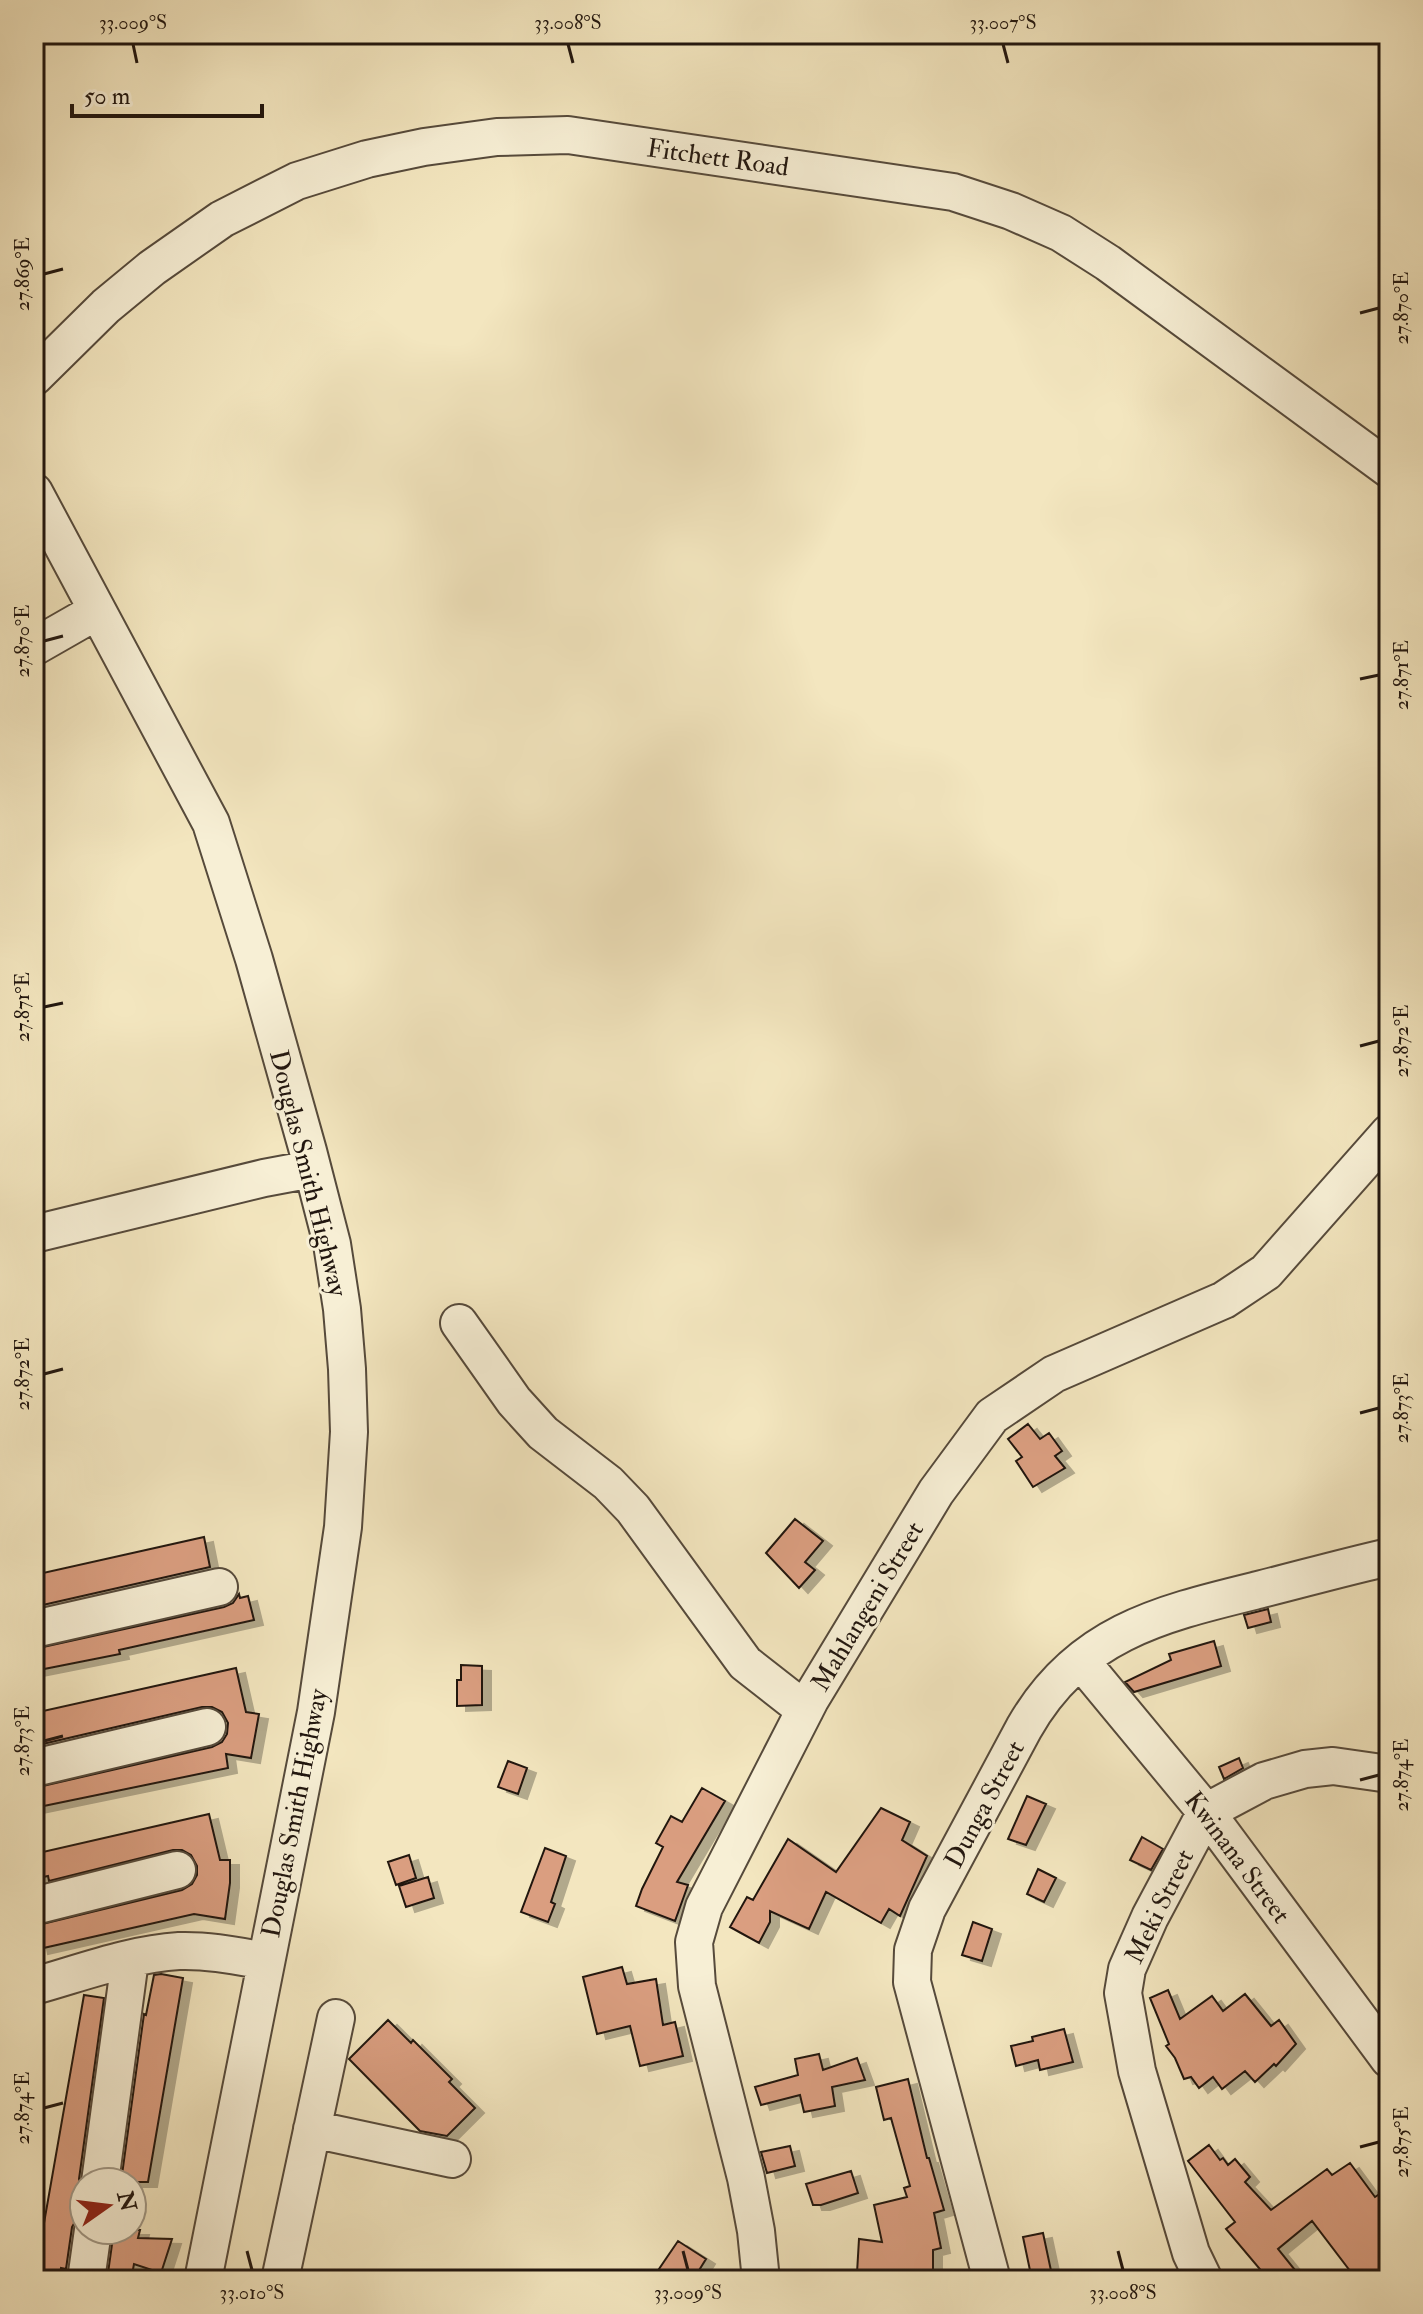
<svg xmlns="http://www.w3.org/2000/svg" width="1423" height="2314" viewBox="0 0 1423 2314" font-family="'IM FELL Double Pica',serif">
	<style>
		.building { fill: #da9e80; stroke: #21160f; stroke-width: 2; filter: url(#shadow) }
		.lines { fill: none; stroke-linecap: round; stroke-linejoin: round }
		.minor-casing { stroke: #564a3b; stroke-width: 40 }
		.minor { stroke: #f7efd5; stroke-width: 36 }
		.ticks { fill: none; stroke: #21160f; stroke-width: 3 }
		.labels { text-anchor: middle; stroke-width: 6; stroke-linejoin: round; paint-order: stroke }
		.street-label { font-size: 26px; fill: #21160f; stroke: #f7efd5 }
		.neatline { fill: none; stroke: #21160f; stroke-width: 3 }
		.ticks-label { font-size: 20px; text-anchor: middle; fill: #21160f }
	</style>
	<defs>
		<filter id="shadow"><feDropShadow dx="9" dy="5" stdDeviation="0" flood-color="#0004"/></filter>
	</defs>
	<rect width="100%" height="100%" fill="#f3e6bf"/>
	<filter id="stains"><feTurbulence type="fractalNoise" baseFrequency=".0025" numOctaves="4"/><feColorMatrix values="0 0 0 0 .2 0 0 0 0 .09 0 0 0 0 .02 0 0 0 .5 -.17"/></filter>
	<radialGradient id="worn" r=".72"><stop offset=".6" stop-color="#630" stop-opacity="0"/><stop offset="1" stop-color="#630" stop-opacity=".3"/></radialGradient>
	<path class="building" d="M1028,1424L1040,1439L1049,1433L1062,1451L1055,1456L1065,1468L1033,1487L1016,1461L1022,1457L1008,1439Z
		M795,1519L823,1541L805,1562L815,1570L799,1588L766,1553Z
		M204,1537L210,1567L34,1607V1575Z
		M239,1594L240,1598L248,1596L254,1620L119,1650L120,1654L34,1671V1649L224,1607L233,1603Z
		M1268,1609L1271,1622L1248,1628L1244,1615Z
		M1214,1641L1221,1666L1134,1692L1125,1682L1171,1660L1169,1654Z
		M461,1665L482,1666V1705L457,1706V1680H461Z
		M236,1668L246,1712L259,1714L251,1758L226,1754L228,1768L34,1808V1788L212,1747L222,1742L227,1734L228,1723L222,1712L212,1707H202L34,1746V1713Z
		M1239,1758L1243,1768L1224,1779L1219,1767Z
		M508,1761L527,1768L518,1794L498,1787Z
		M702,1788L725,1801L677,1882L688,1885L675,1921L636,1906L642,1889L663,1847L656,1843L671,1816L682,1822Z
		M1027,1796L1046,1804L1026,1845L1008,1839Z
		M881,1808L910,1822L902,1840L927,1856L900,1916L889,1909L881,1923L826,1892L809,1929L770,1911V1922L759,1943L730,1927L747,1897L753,1900L788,1839L836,1872Z
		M209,1814L220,1860H230V1883L225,1919L194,1914L39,1949L34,1926L182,1890L192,1884L197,1875V1866L191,1855L182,1850H173L49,1881L48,1876L34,1879V1854Z
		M1142,1837L1163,1849L1151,1870L1130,1860Z
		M545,1848L566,1856L551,1902L555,1904L548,1922L521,1912Z
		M409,1855L416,1878L396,1885L388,1862Z
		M1038,1869L1056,1878L1044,1902L1027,1894Z
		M428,1877L434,1898L406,1907L399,1886Z
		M973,1922L992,1929L982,1961L962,1955Z
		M622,1967L627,1984L656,1979L663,2025L675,2022L683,2056L640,2066L630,2026L597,2034L583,1977Z
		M161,1974L183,1978L148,2182H121L144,2014L146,2015L154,1975Z
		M1168,1990L1180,2019L1212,1996L1223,2011L1245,1994L1271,2026L1279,2020L1296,2044L1276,2066L1274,2064L1255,2082L1245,2071L1222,2089L1213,2077L1199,2088L1191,2077L1184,2079L1175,2058L1166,2046L1169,2044L1150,1998Z
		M84,1995L104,1998L79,2179L83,2194L79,2215L72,2227L66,2269L61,2268L59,2280H34Z
		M388,2020L411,2043L413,2040L452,2079L449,2082L475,2108L447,2136L420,2131L349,2059Z
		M1064,2029L1073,2062L1040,2070L1038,2060L1016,2066L1011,2046L1033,2041L1032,2037Z
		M819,2054L823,2070L857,2058L865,2080L832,2087L835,2106L804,2112L800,2095L761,2105L755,2087L798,2075L795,2059Z
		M908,2079L927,2158H929L944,2210L934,2213L941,2248L933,2250V2270H915L914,2276L857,2273L859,2239L882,2242L874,2205L907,2197L904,2188L910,2186L891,2118L884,2120L876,2087Z
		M1209,2145L1220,2160L1223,2158L1228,2165L1235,2159L1250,2177L1245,2182L1271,2210L1327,2169L1332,2175L1350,2163L1375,2197L1389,2188V2280H1357L1312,2221L1278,2249L1303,2280H1269L1226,2229L1235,2222L1188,2161Z
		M790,2146L795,2166L767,2173L761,2152Z
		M851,2171L858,2193L821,2205H813L806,2184Z
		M114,2230H140L138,2238L172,2239L161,2273L134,2264L131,2280H107Z
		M1043,2233L1053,2280H1032L1023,2237Z
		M678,2241L706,2259L693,2280H676L659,2269Z"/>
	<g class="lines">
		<defs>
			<path id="minor" d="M34,377L106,306L152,268L222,219L297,181L367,159L424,147L497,137L568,135L953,192L1011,211L1061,233L1108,263L1389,469
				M34,492L211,823L254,959L308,1151L332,1244L342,1309L347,1369L349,1432L343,1527L316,1712L203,2280
				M34,647L97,611
				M34,1234L264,1178L312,1169
				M459,1323L514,1401L543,1433L608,1483L633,1509L745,1663L805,1710
				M34,1629L219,1587
				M1081,1661L1206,1812L1389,2059
				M34,1768L207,1727
				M34,1906L177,1870
				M34,1986C81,1973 130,1954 179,1951C208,1950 237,1956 265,1961
				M312,2129L452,2159
				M100,2182L130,1960
				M86,2280L93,2230
				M280,2280L336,2018
				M761,2280L756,2231L746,2178L697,1986L694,1942L704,1907L810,1700L936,1492L992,1416L1054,1374L1224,1300L1266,1272L1389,1133
				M992,2280L912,1982L913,1950L927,1909L1024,1728C1078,1633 1160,1614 1258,1590C1302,1579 1345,1567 1389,1557
				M1204,2280L1191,2253L1137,2071L1123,1993L1127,1969L1150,1917L1206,1812L1264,1781L1305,1769L1333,1766L1389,1774"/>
		</defs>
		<use href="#minor" class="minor-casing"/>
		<use href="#minor" class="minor"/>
	</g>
	<path class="ticks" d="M133,44L137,63M568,44L573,63M1003,44L1008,63M44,274L63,269M1360,313L1379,308M44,641L63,636M1360,679L1379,675M44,1007L63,1003M1360,1046L1379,1041M44,1374L63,1369M1360,1413L1379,1408M44,1741L63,1736M1360,1780L1379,1775M44,2108L63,2103M1360,2147L1379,2142M247,2251L252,2270M683,2251L688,2270M1118,2251L1123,2270"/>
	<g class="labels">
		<g class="street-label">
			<text transform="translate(718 157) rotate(8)" y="9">Fitchett Road</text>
			<text transform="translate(309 1173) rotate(76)" y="9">Douglas Smith Highway</text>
			<text transform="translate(867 1606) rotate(-59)" y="9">Mahlangeni Street</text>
			<text transform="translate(984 1804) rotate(-62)" y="9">Dunga Street</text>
			<text transform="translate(294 1813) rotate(-79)" y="9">Douglas Smith Highway</text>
			<text transform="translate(1238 1857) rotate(53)" y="9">Kwinana Street</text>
			<text transform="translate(1159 1906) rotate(-64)" y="9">Meki Street</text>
		</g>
	</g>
	<rect width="1423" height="2314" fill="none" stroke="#f3e6bf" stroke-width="88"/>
	<g transform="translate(108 2206) rotate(76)"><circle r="38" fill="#f7efd5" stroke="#a19886" stroke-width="2"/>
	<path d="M0-6L14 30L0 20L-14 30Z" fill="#8f2418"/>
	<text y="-12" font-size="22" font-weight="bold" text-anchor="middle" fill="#21160f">N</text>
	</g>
	<path d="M72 104v12h190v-12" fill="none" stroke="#21160f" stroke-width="4"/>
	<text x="84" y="104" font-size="24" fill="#21160f" stroke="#f7efd5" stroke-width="6" paint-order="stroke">50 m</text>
	<rect x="44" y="44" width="1335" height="2226" class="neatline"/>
	<g class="ticks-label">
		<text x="133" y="29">33.009°S</text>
		<text x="568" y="29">33.008°S</text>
		<text x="1003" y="29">33.007°S</text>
		<text transform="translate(22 274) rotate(-90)" y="7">27.869°E</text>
		<text transform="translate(1401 308) rotate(-90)" y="7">27.870°E</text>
		<text transform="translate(22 641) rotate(-90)" y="7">27.870°E</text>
		<text transform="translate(1401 675) rotate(-90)" y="7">27.871°E</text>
		<text transform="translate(22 1007) rotate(-90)" y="7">27.871°E</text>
		<text transform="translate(1401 1041) rotate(-90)" y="7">27.872°E</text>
		<text transform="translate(22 1374) rotate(-90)" y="7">27.872°E</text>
		<text transform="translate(1401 1408) rotate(-90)" y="7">27.873°E</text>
		<text transform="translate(22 1741) rotate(-90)" y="7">27.873°E</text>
		<text transform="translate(1401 1775) rotate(-90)" y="7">27.874°E</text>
		<text transform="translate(22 2108) rotate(-90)" y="7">27.874°E</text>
		<text transform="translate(1401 2142) rotate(-90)" y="7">27.875°E</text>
		<text x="252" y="2299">33.010°S</text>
		<text x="688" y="2299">33.009°S</text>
		<text x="1123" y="2299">33.008°S</text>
	</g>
	<rect width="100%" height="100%" filter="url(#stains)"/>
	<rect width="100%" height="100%" fill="url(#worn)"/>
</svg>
